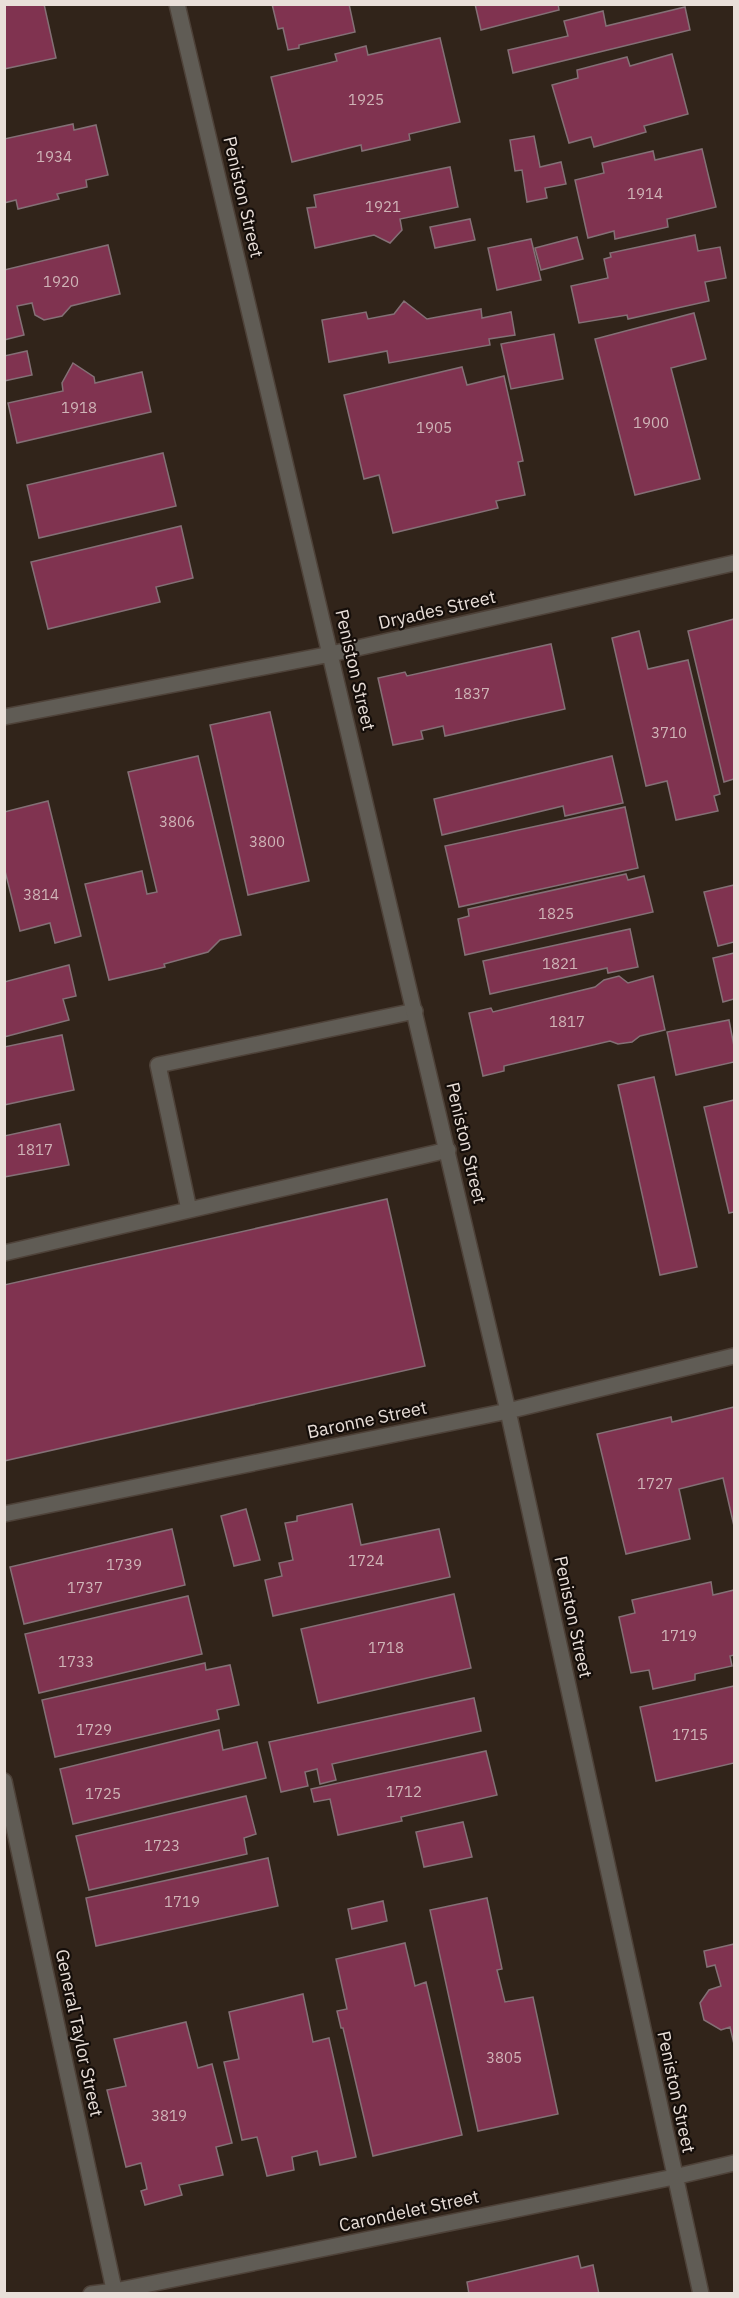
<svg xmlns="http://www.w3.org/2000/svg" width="739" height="2298" viewBox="0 0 739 2298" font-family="'IBM Plex Sans',sans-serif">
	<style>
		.building { fill: #803350; stroke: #847076; stroke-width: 1.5 }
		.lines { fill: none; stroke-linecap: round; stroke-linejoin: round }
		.service-casing { stroke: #4e4239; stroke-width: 18 }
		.minor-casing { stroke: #4e4239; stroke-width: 18 }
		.service { stroke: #605c55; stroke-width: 15 }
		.minor { stroke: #605c55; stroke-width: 15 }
		.labels { text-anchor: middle; stroke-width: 4.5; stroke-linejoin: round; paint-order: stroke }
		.number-label { font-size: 15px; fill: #cfb4b7 }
		.street-label { font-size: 18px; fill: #e9dfd9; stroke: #150e0a }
	</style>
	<rect width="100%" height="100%" fill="#31241a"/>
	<path class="building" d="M4,4H44L56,58L4,69Z
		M272,4H349L355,32L299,45V48L288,50L283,28L278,29Z
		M475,4H558L559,10L481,30Z
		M685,7L690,30L513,73L508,50L568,36L564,21L603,11L606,26Z
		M440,38L460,122L409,134L410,140L362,151L361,145L292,162L271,77L337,61L335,54L366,46L368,55Z
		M672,54L688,114L644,126L646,132L594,147L591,137L569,143L552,85L578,78L577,70L627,57L630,66Z
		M73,124L74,130L96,125L108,175L86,180L87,187L57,194L59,199L18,209L16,200L4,203V139Z
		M534,136L540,167L561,162L566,184L545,188L547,198L527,202L522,170L515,171L510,140Z
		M702,149L716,207L667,219L668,227L615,239L614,231L588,238L575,180L604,173L602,163L653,151L655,160Z
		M450,167L458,207L400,219L402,230L390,243L374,235L315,248L307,208L316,207L314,195Z
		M470,219L475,240L435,248L430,227Z
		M695,235L698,251L720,247L726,278L705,282L709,301L628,319L627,315L579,323L571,286L608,278L604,259L611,257L610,253Z
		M577,237L583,259L541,270L535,248Z
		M531,239L541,280L497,290L488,248Z
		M108,245L120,294L71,306L62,316L44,320L35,315L32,303L17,306L24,335L4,340V270Z
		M404,301L427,319L481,309L482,318L511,312L515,335L489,339L490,345L389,363L387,351L329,362L322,320L366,312L368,319L394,314Z
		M694,313L706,359L671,368L700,479L635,495L595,339Z
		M554,334L563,379L511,389L501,344Z
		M27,351L32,375L4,381V356Z
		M73,363L94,377L95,383L142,372L151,412L17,443L8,403L63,391L62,383Z
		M462,367L467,385L504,376L523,461L518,462L525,495L496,501L498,508L393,533L379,475L364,479L344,395Z
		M163,453L176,506L39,538L27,485Z
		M181,526L193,578L156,587L160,602L48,629L31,562Z
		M734,619V779L724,782L688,631Z
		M639,631L648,669L688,660L720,794L714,796L718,811L676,820L667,781L646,786L612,638Z
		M551,644L565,709L445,736L443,726L421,731L423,739L393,745L378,678L405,672L407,676Z
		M270,712L309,881L248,895L210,725Z
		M198,756L241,935L220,940L208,952L164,964L165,967L109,980L85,884L142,871L147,894L157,892L128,772Z
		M612,756L623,803L565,816L563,806L442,835L434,799Z
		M48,801L81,936L55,943L50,923L20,931L4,867V812Z
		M625,807L638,868L459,907L445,846Z
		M626,874L628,880L644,876L653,912L465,955L458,919L469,916L468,909Z
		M734,885V942L718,946L704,892Z
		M630,929L638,967L608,973L607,968L490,994L483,961Z
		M734,953V999L723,1002L713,958Z
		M69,965L76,996L63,999L69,1020L4,1037V982Z
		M619,976L628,983L653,976L665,1030L640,1036L632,1042L618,1044L610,1041L504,1066V1071L483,1076L469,1013L491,1008L493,1012L595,987L604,980Z
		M729,1020L734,1046V1062L676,1075L667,1032Z
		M62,1035L74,1090L4,1105V1047Z
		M654,1077L697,1267L660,1275L618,1085Z
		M734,1100V1212L729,1213L704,1107Z
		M60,1124L69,1165L4,1177V1136Z
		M387,1199L425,1366L4,1461V1285Z
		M734,1407V1526L723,1478L679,1489L690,1539L626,1554L597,1434L671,1417L672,1422Z
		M352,1504L361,1545L439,1529L450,1577L273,1616L265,1580L282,1576L279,1563L293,1560L285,1523L297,1521V1516Z
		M246,1509L260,1560L234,1566L221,1516Z
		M172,1529L185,1585L24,1624L10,1567Z
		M711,1582L713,1595L734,1590V1655L730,1656L732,1666L695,1674V1680L653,1689L649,1670L631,1673L619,1617L635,1613L632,1600Z
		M454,1594L471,1668L318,1703L301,1629Z
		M188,1596L202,1654L39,1693L25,1634Z
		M205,1663L206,1670L230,1665L239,1705L217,1710L219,1719L55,1757L42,1700Z
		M734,1686V1763L656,1781L640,1707Z
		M474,1698L481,1731L332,1764L336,1780L320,1784L317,1769L305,1772L308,1786L281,1792L269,1742Z
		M219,1730L223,1750L257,1742L266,1778L73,1824L60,1769Z
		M486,1751L497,1795L401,1817L402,1821L338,1835L330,1799L314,1802L311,1789Z
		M246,1796L256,1834L244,1838L247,1854L89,1890L76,1836Z
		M463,1822L472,1857L424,1867L416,1832Z
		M268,1858L278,1906L96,1946L86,1898Z
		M487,1898L502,1969L497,1970L505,2002L533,1997L558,2114L478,2131L430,1910Z
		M383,1901L387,1921L352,1929L348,1909Z
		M405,1943L415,1986L426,1982L462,2135L373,2156L343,2028H341L337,2011L347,2009L336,1959Z
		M734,1944V2044L730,2027L721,2030L704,2020L700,2003L709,1990L721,1986L715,1965L707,1967L704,1951Z
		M303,1994L313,2042L329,2038L356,2157L320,2165L317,2151L292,2157L294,2170L267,2176L257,2137L242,2140L224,2062L239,2059L229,2012Z
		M186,2022L198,2068L212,2064L232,2143L216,2147L223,2175L179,2185L182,2195L145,2205L141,2191L147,2189L141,2163L126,2167L107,2090L126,2086L114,2039Z
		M578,2256L581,2268L593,2265L599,2294H469L467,2282Z"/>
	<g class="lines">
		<defs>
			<path id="service" d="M189,1210L158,1065L415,1011
				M4,1253L448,1150"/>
			<path id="minor" d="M177,4L508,1411L701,2294
				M4,717L331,654L734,563
				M4,1514L508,1411L734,1356
				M4,1781L115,2294
				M91,2294L115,2291L674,2177L734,2163"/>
		</defs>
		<use href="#service" class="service-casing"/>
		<use href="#minor" class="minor-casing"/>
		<use href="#service" class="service"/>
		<use href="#minor" class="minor"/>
	</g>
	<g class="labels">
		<g class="number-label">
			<text x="366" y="105">1925</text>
			<text x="54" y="162">1934</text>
			<text x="645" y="199">1914</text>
			<text x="383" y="212">1921</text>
			<text x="61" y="287">1920</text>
			<text x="79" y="413">1918</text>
			<text x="651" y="428">1900</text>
			<text x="434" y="433">1905</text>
			<text x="472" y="699">1837</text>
			<text x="669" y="738">3710</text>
			<text x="177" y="827">3806</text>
			<text x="267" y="847">3800</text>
			<text x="41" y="900">3814</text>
			<text x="556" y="919">1825</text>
			<text x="560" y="969">1821</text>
			<text x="567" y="1027">1817</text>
			<text x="35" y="1155">1817</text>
			<text x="655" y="1489">1727</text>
			<text x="366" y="1566">1724</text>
			<text x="124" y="1570">1739</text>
			<text x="85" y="1593">1737</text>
			<text x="679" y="1641">1719</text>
			<text x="386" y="1653">1718</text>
			<text x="76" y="1667">1733</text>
			<text x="94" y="1735">1729</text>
			<text x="690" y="1740">1715</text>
			<text x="404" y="1797">1712</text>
			<text x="103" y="1799">1725</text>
			<text x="162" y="1851">1723</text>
			<text x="182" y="1907">1719</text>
			<text x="504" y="2063">3805</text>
			<text x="169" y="2121">3819</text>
		</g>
		<g class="street-label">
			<text transform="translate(243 197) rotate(77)" y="6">Peniston Street</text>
			<text transform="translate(437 610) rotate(-13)" y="6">Dryades Street</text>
			<text transform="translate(355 670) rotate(77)" y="6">Peniston Street</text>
			<text transform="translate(466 1143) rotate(77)" y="6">Peniston Street</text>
			<text transform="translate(367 1420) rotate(-12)" y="6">Baronne Street</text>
			<text transform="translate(573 1617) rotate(78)" y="6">Peniston Street</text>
			<text transform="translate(79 2033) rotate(78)" y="6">General Taylor Street</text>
			<text transform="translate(676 2092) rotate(78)" y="6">Peniston Street</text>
			<text transform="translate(409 2211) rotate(-12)" y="6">Carondelet Street</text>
		</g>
	</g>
	<rect width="739" height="2298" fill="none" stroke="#e9dfd9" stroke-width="12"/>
</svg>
